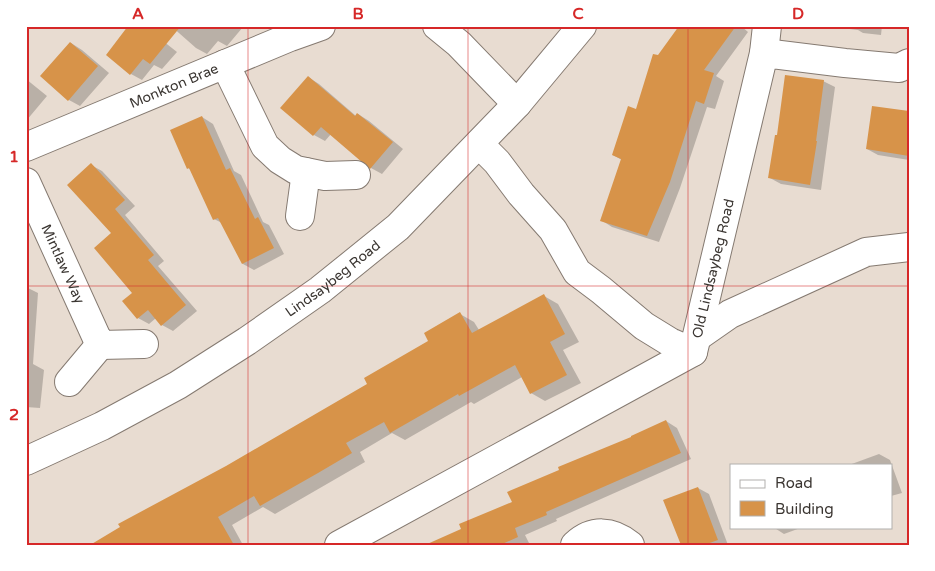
<svg xmlns="http://www.w3.org/2000/svg" width="935" height="571" viewBox="0 0 935 571" font-family="'Varela Round',sans-serif">
	<style>
		.shadow { fill: #0003 }
		.building { fill: #d79349 }
		.lines { fill: none; stroke-linecap: round; stroke-linejoin: round }
		.minor-casing { stroke: #857a71; stroke-width: 30 }
		.major-casing { stroke: #857a71; stroke-width: 30 }
		.minor { stroke: #fff; stroke-width: 28 }
		.major { stroke: #fff; stroke-width: 28 }
		.grid { fill: none; stroke: #d62828; stroke-width: 1; stroke-opacity: 0.55 }
		.labels { text-anchor: middle; stroke-width: 5; stroke-linejoin: round; paint-order: stroke }
		.street-label { font-size: 14px; fill: #3b3632; stroke: #fff }
		.neatline { fill: none; stroke: #d62828; stroke-width: 2 }
		.grid-label { font-size: 16px; text-anchor: middle; font-weight: bold; fill: #d62828 }
	</style>
	<rect width="100%" height="100%" fill="#e8dcd1"/>
	<path class="shadow" d="M144,26L177,52L162,69L154,65L142,80L131,74L107,55Z
		M171,26H243V27L227,46L218,41L207,54L196,48Z
		M680,26H741L748,32L716,76L724,81L715,109L707,107L680,188L659,242L612,227L601,220L622,160L613,155L637,110L658,57Z
		M824,26H882L881,35L863,33L858,30Z
		M71,43L82,50L109,73L80,106L69,100L42,76Z
		M308,77L319,84L356,116L358,114L369,121L403,149L382,174L371,168L331,134L325,141L314,135Z
		M26,79L47,96L26,121Z
		M823,81L835,87L821,190L781,184L770,178Z
		M909,113V160L878,155L867,149Z
		M202,117L213,124L234,171L241,175L263,222L269,225L284,254L254,270L243,264L222,223L214,219L191,170L188,168Z
		M91,165L102,171L135,206L125,215L164,261L158,266L197,311L173,331L162,325L156,318L149,324L138,318L134,293Z
		M26,287L38,293L33,364L44,370L40,408L26,407Z
		M544,296L558,304L579,342L563,350L581,383L545,401L531,393L522,377L474,404L471,402L405,440L392,433L360,452L365,462L275,514L263,507L232,525L243,545H92L369,384L430,341L460,314L474,322L479,330Z
		M666,421L677,428L691,459L556,519L557,521L525,535L529,543L525,545H428L463,530Z
		M879,454L890,460L902,493L891,496V465H849Z
		M698,488L709,494L728,545H682Z
		M773,527H803L784,534Z"/>
	<path class="building" d="M128,26H181L150,64L143,59L130,75L106,55Z
		M679,26H736L704,70L714,73L704,104L696,101L670,182L647,236L600,221L621,159L612,155L628,106L636,109L653,54L658,55Z
		M70,42L98,66L68,101L40,76Z
		M785,75L824,80L816,141H817L810,185L768,178L775,135H777Z
		M308,76L355,116L357,113L393,142L370,169L321,127L313,136L280,108Z
		M872,106L909,111V156L866,149Z
		M202,116L226,170L230,168L255,219L258,217L274,248L242,264L218,218L213,220L189,168L187,169L170,130Z
		M91,163L125,200L115,209L154,255L148,260L186,305L161,326L148,310L137,319L122,301L132,293L94,248L111,233L67,185Z
		M544,294L565,334L550,342L567,375L530,394L515,365L459,396L458,394L390,433L384,422L346,443L352,453L318,473L260,506L254,496L218,517L234,545H90L120,527L118,524L226,466L367,384L364,378L428,341L424,333L460,312L472,333Z
		M666,420L681,453L546,512L547,515L515,528L518,537L500,545H425L461,529L459,524L512,502L507,492L559,470L558,467L631,437V436Z
		M698,487L718,540L704,545H681L663,500Z"/>
	<g class="lines">
		<defs>
			<g id="minor">
				<path d="M437,26L459,44L517,104"/>
				<path d="M764,53L767,26"/>
				<path d="M225,64L265,146L280,160L296,170L325,176L356,175"/>
				<path d="M479,144L497,162L521,194L553,230L577,272L601,290L644,326L670,342L693,352"/>
				<path id="s1" d="M26,147L290,37L321,26"/>
				<path id="s2" d="M26,182L100,345L144,344"/>
				<path d="M300,216L306,172"/>
				<path d="M697,337L730,314L866,252L909,247"/>
				<path d="M69,382L100,345"/>
				<path id="s3" d="M339,545L693,352L764,53L845,63L899,68L909,63"/>
				<path d="M575,545C592,529 612,530 630,545"/>
			</g>
			<g id="major">
				<path id="s4" d="M26,461L102,426L178,385L247,341L320,290L398,227L517,104L582,26"/>
			</g>
		</defs>
		<use href="#minor" class="minor-casing"/>
		<use href="#major" class="major-casing"/>
		<use href="#minor" class="minor"/>
		<use href="#major" class="major"/>
	</g>
	<path class="grid" d="M248,26V545M468,26V545M688,26V545M26,286H909"/>
	<g class="labels">
		<g class="street-label">
			<text dy="5" stroke="none"><textPath href="#s1" startOffset="160">Monkton Brae</textPath></text>
			<text dy="5" stroke="none"><textPath href="#s2" startOffset="90">Mintlaw Way</textPath></text>
			<text dy="5" stroke="none"><textPath href="#s3" startOffset="489">Old Lindsaybeg Road</textPath></text>
			<text dy="5" stroke="none"><textPath href="#s4" startOffset="358">Lindsaybeg Road</textPath></text>
		</g>
	</g>
	<rect width="935" height="571" fill="none" stroke="#ffffff" stroke-width="55"/>
	<rect x="730" y="464" width="162" height="65" fill="#ffffff" stroke="#b1afad"/>
	<rect x="740" y="480" width="25" height="8" fill="#ffffff" stroke="#b1afad"/>
	<text x="775" y="488" font-size="15" fill="#3b3632">Road</text>
	<rect x="740" y="501" width="25" height="15" fill="#d79349" stroke="#b1afad"/>
	<text x="775" y="514" font-size="15" fill="#3b3632">Building</text>
	<rect x="28" y="28" width="880" height="516" class="neatline"/>
	<g class="grid-label">
		<text x="138" y="19">A</text>
		<text x="358" y="19">B</text>
		<text x="578" y="19">C</text>
		<text x="798" y="19">D</text>
		<text x="14" y="162">1</text>
		<text x="14" y="420">2</text>
	</g>
</svg>
